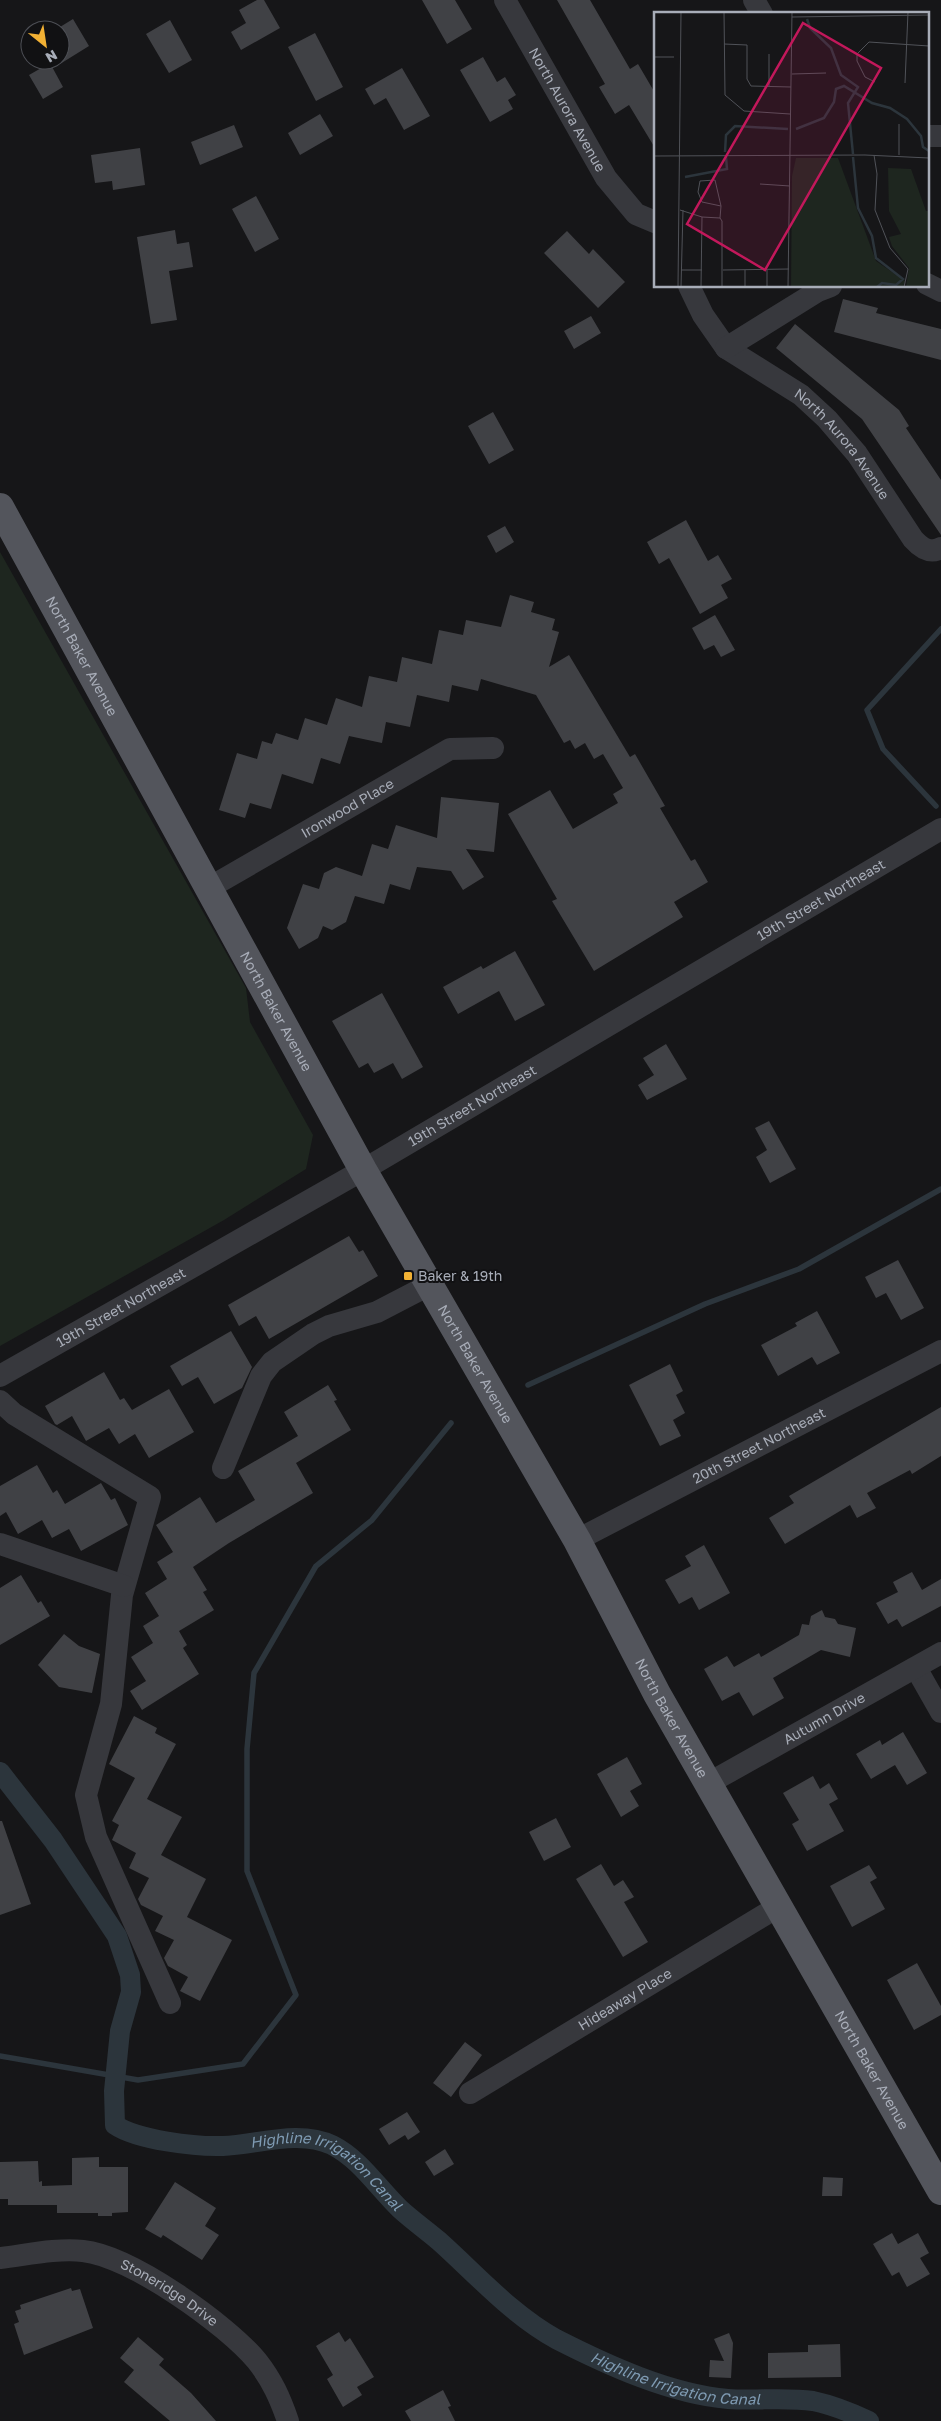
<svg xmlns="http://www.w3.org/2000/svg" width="941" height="2421" viewBox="0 0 941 2421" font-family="'Golos Text',sans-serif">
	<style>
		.green { fill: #1e261f }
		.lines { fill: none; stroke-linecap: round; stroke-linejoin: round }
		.stream { stroke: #2c353c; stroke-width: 5.5 }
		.canal { stroke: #2c353c; stroke-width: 20 }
		.building { fill: #404145 }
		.minor { stroke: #37383d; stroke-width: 22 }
		.major { stroke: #53555c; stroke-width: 28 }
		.poi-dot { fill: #f2b134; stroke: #111113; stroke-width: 2 }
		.labels { text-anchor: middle; stroke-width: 4; stroke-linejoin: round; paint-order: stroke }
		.street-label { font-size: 14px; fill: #a8adb8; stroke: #111113 }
		.poi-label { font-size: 14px; fill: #a8adb8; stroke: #111113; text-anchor: start }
		.water-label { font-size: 15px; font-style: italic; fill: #7f9bb3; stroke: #111113 }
		.inset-river { fill: none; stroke: #2c353c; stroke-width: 2.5 }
		.inset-road { fill: none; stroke: #505258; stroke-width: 1 }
		.view { fill: #c2185b; fill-opacity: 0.15; stroke: #c2185b; stroke-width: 2.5 }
		.inset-edge { fill: none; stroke: #a8adb8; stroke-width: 2.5 }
	</style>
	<rect width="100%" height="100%" fill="#161618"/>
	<path class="green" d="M0,552L246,988L250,1022L313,1135L306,1169L224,1220L0,1346Z"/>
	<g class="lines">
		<path class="stream" d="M936,806L883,749L867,710L941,629
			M528,1385L705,1304L799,1269L941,1189
			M0,2056L138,2080L243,2064L296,1995L247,1871V1749L254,1673L316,1566L372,1520L451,1423"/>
		<path class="canal" id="s1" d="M0,1772L53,1840L117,1936L130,1975L131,1992L120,2031L114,2091L115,2125C137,2140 196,2147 223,2146C257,2145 298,2129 332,2145C360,2159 378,2188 400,2209C412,2220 426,2230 439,2241C477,2275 511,2314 556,2339C607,2365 670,2394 728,2399C756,2401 785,2397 813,2401C832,2405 852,2413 869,2421"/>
	</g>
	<path class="building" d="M257,0H264L280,28L241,50L231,32L246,23L239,10Z
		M422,0H455L472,29L447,44Z
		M557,0H590L630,69L638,64L655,93V148L629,105L615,114L599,87L605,84Z
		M73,19L89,46L60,64V27Z
		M170,20L192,60L169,73L146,34Z
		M315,33L343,87L316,101L288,47Z
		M483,57L497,82L505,77L516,95L508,100L513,109L490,122L460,70Z
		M50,63L63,87L43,99L29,75Z
		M402,68L430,116L404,130L386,98L374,105L365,89Z
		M320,114L333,136L300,155L288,133Z
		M234,125L243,147L200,165L191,142Z
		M140,148L145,185L113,190L112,181L95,183L91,155Z
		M256,196L279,239L255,252L232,209Z
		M175,230L177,244L189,242L193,267L169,271L177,320L151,324L137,237Z
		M567,231L589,254L593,249L625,282L598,308L544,253Z
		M843,299L878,308L876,313L941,329V360L834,332Z
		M591,316L601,333L574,349L564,331Z
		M795,324L899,410L909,426L906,428L941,480V535L862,419L776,348Z
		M493,412L514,450L489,464L468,426Z
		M686,520L708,561L718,555L732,579L721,585L728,598L700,614L669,558L659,564L647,542Z
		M505,526L514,542L496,553L487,536Z
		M510,595L534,602L531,612L555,619L552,630L559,632L549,667L569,655L630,757L635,754L665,806L660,808L691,861L695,859L708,882L674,902L683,917L594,971L552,901L557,899L508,814L550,790L573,829L618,803L613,794L623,788L603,754L594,759L585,743L575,749L570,740L564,743L536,695L481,679L478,691L452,685L449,702L417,695L410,727L386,722L382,743L349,736L340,764L321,758L313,784L282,774L271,809L250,803L245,818L219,810L237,753L257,759L262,741L272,744L276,733L298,740L305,718L327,725L336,698L362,707L369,676L397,682L402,657L432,664L439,630L463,635L466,620L501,627Z
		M715,615L735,650L721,657L714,645L704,650L692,628Z
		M441,797L499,803L494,852L466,849L484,877L463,890L451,871L417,867L410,890L390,884L384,904L355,896L346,922L332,930L323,926L318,938L299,949L287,928L303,884L319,889L324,873L336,867L362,876L372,844L388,849L396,825L437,838Z
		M515,951L545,1005L515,1021L499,991L458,1014L443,987L481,966L483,969Z
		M382,993L423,1067L402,1079L393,1063L374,1073L368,1063L359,1068L332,1021Z
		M666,1044L687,1079L647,1100L638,1085L654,1075L643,1058Z
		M769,1121L796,1169L770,1183L756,1157L767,1150L755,1128Z
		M349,1236L359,1252L363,1250L378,1276L269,1339L256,1316L239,1326L228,1305Z
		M898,1260L924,1308L901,1320L886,1293L876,1298L865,1277Z
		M817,1311L840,1353L817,1365L812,1357L778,1376L761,1345L797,1326L795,1323Z
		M231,1331L252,1367L242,1388L214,1404L198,1377L182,1386L170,1366Z
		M670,1364L683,1391L676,1395L685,1413L673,1420L681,1436L660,1446L629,1385Z
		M104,1372L120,1400L124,1398L132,1410L169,1389L194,1432L149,1458L135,1434L119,1444L109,1428L86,1441L72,1416L57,1425L55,1424L45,1406Z
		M328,1385L337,1400L334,1401L351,1430L296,1463L313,1493L229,1543L193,1567L207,1590L203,1592L214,1610L179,1631L187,1645L183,1648L199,1674L142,1710L130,1691L146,1681L131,1657L153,1643L143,1626L159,1616L145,1593L167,1579L157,1562L173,1552L156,1525L200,1497L216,1523L255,1500L238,1471L298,1436L284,1412Z
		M941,1407V1456L912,1474L910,1470L867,1493L876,1508L857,1518L850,1505L785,1544L769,1518L794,1503L789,1496Z
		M37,1465L53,1493L57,1490L65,1504L101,1483L111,1500L115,1498L128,1525L81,1551L69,1529L52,1538L42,1520L18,1534L6,1512L0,1516V1486Z
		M704,1545L730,1593L699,1610L692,1597L679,1604L665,1580L691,1566L685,1556Z
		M912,1572L922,1590L941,1579V1606L902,1627L897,1619L888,1624L876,1603L898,1592L893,1582Z
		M21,1575L38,1603L41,1601L50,1616L0,1645V1588Z
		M822,1610L825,1617L835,1619L838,1624L856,1628L850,1657L821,1650L773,1678L784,1698L753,1716L739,1692L722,1701L704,1669L727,1656L734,1667L759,1653L761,1657L799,1635L802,1624L809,1625L811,1616Z
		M64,1634L79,1646L100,1654L92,1693L59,1687L38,1665Z
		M134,1716L157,1728L155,1733L176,1744L147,1799L182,1817L161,1855L206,1879L187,1917L232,1940L200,2001L180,1991L188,1977L168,1966L164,1958L174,1940L155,1931L163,1916L141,1905L138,1899L149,1878L129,1868L136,1853L112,1840L119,1825L112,1821L135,1778L109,1764Z
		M903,1732L927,1773L907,1785L895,1765L871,1779L856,1754L880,1740L882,1745Z
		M627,1757L642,1784L630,1791L639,1806L621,1817L597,1774Z
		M813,1776L820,1789L829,1783L838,1799L829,1804L844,1831L807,1851L792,1824L799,1820L783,1793Z
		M556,1818L571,1847L544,1861L529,1832Z
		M0,1821H2L31,1904L0,1915Z
		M601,1864L614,1886L623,1880L634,1897L624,1902L648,1942L623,1957L576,1879Z
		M869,1865L877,1878L870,1882L885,1909L852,1927L830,1886Z
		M917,1963L941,2006V2015L914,2030L887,1980Z
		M465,2042L482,2055L451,2097L433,2083Z
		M407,2112L420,2132L408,2140L405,2135L389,2145L379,2129Z
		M445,2149L454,2164L434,2176L425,2162Z
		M99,2157V2167H128V2212L112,2213V2216H98V2213H57V2205H8V2199H0V2162L38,2161L39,2182L42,2181V2186L72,2185V2158Z
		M823,2177L843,2178L842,2196H822Z
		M175,2182L216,2208L205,2226L219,2235L202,2260L163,2235L161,2238L145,2229Z
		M892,2233L898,2244L918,2233L929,2253L920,2258L930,2274L907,2287L899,2272L892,2276L873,2244Z
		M71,2288L72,2291L80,2289L93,2328L24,2355L14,2324L19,2322L15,2311L21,2309L20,2305Z
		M339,2332L345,2342L350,2338L374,2377L357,2387L362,2395L343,2407L327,2379L333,2375L316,2346Z
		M729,2333L733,2343L731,2378L709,2377L710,2360L724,2361L714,2339Z
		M138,2337L164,2359L159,2365L191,2393L216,2421H170L124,2382L134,2370L120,2358Z
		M840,2344L841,2377L768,2378V2353L808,2352V2345Z
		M443,2390L451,2406L448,2407L455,2421H411L405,2411Z"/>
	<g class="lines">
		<g class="minor">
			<path id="s2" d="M505,0L606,178L636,214L655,222"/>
			<path d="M754,0L762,14"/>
			<path d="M927,136H941"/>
			<path d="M927,284L941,291"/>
			<path id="s3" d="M689,286L703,315L726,348L801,395L827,419L857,454L913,539C921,548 930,554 941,548"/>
			<path d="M726,348L818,291L831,286"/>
			<path id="s4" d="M207,889L450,749L493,748"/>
			<path id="s5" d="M0,1376L363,1170L941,829"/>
			<path d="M0,1401L14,1414L150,1497L122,1595L111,1704L86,1795L96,1837L170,2003"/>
			<path d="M223,1468L261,1376L272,1362L313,1334L329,1326L377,1312L429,1285"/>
			<path id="s6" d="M577,1540L941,1351"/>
			<path d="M0,1544L124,1586"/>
			<path d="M916,1668L941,1712"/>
			<path id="s7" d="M709,1783L941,1653"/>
			<path id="s8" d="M470,2093L779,1906"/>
			<path id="s9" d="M0,2258C26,2255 57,2248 83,2251C131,2256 226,2324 257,2361C272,2380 280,2398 288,2421"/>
		</g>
		<path class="major" id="s10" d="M0,507L363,1170L577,1540L657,1694L941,2191"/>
	</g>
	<rect class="poi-dot" x="403" y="1271" width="10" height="10" rx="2.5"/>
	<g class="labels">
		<g class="street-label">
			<text dy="5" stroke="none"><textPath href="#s2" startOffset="126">North Aurora Avenue</textPath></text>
			<text dy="5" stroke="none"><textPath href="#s3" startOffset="225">North Aurora Avenue</textPath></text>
			<text dy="5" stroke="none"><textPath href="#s10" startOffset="170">North Baker Avenue</textPath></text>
			<text dy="5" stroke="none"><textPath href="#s4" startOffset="162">Ironwood Place</textPath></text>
			<text dy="5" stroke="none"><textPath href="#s5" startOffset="949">19th Street Northeast</textPath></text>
			<text dy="5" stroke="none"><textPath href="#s10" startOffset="575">North Baker Avenue</textPath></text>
			<text dy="5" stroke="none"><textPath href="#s5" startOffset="544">19th Street Northeast</textPath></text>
			<text dy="5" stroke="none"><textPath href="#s5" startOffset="139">19th Street Northeast</textPath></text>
			<text dy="5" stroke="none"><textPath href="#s10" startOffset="980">North Baker Avenue</textPath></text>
			<text dy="5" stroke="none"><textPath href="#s6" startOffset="205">20th Street Northeast</textPath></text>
			<text dy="5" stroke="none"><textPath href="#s10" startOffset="1385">North Baker Avenue</textPath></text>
			<text dy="5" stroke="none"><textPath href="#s7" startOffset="132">Autumn Drive</textPath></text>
			<text dy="5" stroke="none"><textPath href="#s8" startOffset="181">Hideaway Place</textPath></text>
			<text dy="5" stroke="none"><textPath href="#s10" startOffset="1790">North Baker Avenue</textPath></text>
			<text dy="5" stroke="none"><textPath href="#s9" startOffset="180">Stoneridge Drive</textPath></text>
		</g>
		<g class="poi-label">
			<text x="418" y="1281">Baker &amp; 19th</text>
		</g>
		<g class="water-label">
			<text dy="5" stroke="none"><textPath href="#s1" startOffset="621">Highline Irrigation Canal</textPath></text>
			<text dy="5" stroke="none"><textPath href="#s1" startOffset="1041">Highline Irrigation Canal</textPath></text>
		</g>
	</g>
	<g transform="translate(654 12)">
		<rect width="275" height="275" fill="#161618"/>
		<path d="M142,146H184L222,249L251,269L249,275H137L138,164ZM234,156L257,157L272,199H275V275H252L255,256L238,234L235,225L247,222L235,199Z" fill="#1e261f"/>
		<path class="inset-river" d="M153,7L156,16L177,36L187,63L204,75L194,91L199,142M142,117L170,106L180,90L182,77L190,74L218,91L236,96L253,107L267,124L269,135L275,139M71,140L72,123L81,114L134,117M199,145L204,196L218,224L222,246L249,267L242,273L228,271L223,275M31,165L73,157L72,145"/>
		<path class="inset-road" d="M70,0L71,83L90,99L136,102M138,5L275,3M70,32L93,33V67L97,74L137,75M0,45H20M138,62L172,61M221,70L211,65L203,49V42L215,30L275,34M251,71L254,0M115,75V42M220,143L223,162L221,198L236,236L254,257L250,275M245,143V112M0,144L211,143L275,146M106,172L136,174M26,198L48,205L66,206L68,209V275M66,206L67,194L61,168L46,169L44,180L48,190L67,194M27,258H48M69,258L135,257M24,275L27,0M27,275L29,198M47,275L48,205M91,275V258M113,275V258M134,275L138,0"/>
		<path class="view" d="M149,11L227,56L111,258L33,212Z"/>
		<rect width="275" height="275" class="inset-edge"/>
	</g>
	<g transform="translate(45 45) rotate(150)"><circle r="24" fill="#111113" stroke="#4d4f55"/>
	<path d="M0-4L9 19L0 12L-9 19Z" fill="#f2b134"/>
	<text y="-8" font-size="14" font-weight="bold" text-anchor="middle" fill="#a8adb8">N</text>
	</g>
</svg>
